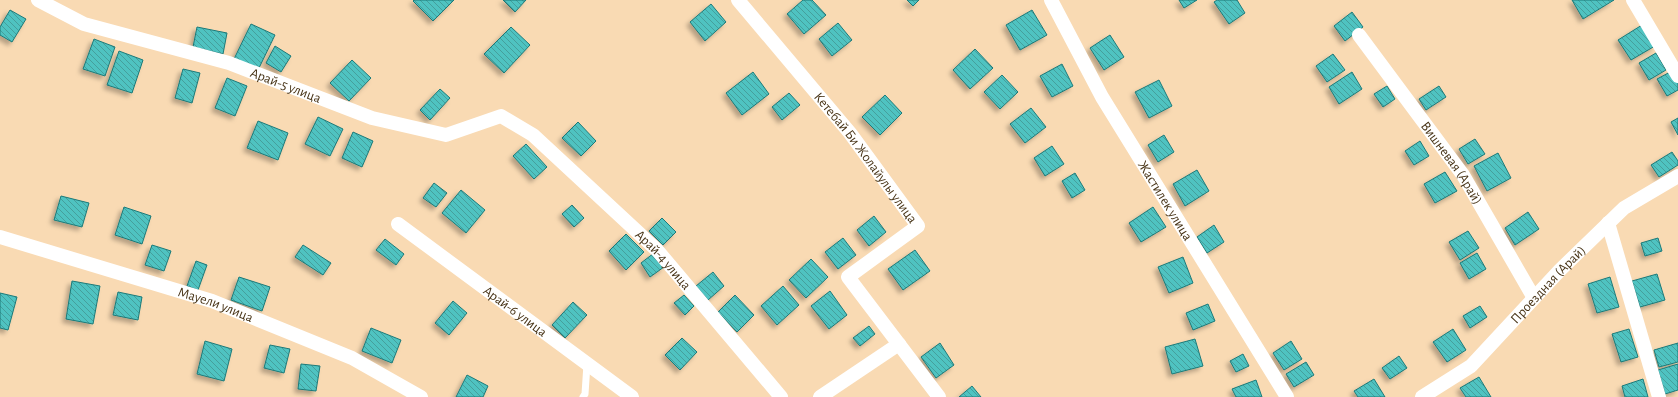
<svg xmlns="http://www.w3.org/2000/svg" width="1678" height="397" viewBox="0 0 1678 397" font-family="'Alegreya Sans',sans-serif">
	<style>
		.building { fill: url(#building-back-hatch); stroke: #1b7a79; filter: url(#shadow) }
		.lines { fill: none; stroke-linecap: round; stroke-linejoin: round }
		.service { stroke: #fff; stroke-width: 7 }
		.minor { stroke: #fff; stroke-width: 14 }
		.labels { text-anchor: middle; stroke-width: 3.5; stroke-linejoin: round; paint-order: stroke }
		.street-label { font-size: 14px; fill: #473316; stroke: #fee9cf }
	</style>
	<defs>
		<pattern id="building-back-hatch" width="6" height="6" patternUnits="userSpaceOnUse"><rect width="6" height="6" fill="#50c3c1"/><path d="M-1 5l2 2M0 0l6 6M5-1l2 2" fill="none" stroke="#449f9c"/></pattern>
		<filter id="shadow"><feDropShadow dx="-3.5" dy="3.5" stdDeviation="2" flood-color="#0004"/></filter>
	</defs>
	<rect width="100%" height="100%" fill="#f9dab3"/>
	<path class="building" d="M414,0H454L433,21L413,1Z
		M503,0H526L515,12Z
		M803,0H812L826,15L804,34L787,14Z
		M907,0H919L913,6Z
		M1179,0H1197L1184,8Z
		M1217,0H1237L1245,13L1229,24L1214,2Z
		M1572,0H1614L1583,19Z
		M711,4L726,22L705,41L690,22Z
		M10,10L26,19L12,42L0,35V27Z
		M1032,10L1047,35L1020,50L1006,25Z
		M1352,12L1363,27L1345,41L1334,26Z
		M838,23L852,40L832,56L819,39Z
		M251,24L275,35L258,70L234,59Z
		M1642,25L1655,46L1631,60L1618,40Z
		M197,27L227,33L223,54L193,47Z
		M511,27L530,45L504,73L484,54Z
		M1110,35L1124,57L1104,70L1090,48Z
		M94,39L115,47L105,76L83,69Z
		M275,46L291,56L281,72L266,63Z
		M975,49L993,68L970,89L953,70Z
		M119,51L143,60L132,93L107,85Z
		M1656,53L1666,70L1649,80L1639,63Z
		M1333,54L1345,70L1327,82L1316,66Z
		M352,60L371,78L349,101L330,83Z
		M1062,64L1073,86L1052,97L1040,76Z
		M183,69L200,73L192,103L175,98Z
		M1672,71L1678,81V90L1667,96L1657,79Z
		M753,72L769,94L742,115L726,93Z
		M1352,72L1362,89L1339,104L1329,87Z
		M1002,75L1018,92L1000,109L984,92Z
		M227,78L247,86L235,116L215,108Z
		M1159,80L1172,106L1149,118L1135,92Z
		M1387,86L1395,99L1383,107L1374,94Z
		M1439,86L1446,97L1426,110L1419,99Z
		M440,89L450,98L430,120L420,110Z
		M789,93L800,105L782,120L772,107Z
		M885,95L902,113L880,135L862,117Z
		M1031,108L1046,127L1025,143L1010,124Z
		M318,117L343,129L330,156L305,144Z
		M1678,118V135L1671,122Z
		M258,121L288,133L278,160L247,148Z
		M578,122L596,141L581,156L562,138Z
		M353,132L373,141L362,167L342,158Z
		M1164,135L1174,152L1158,162L1148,145Z
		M1475,139L1485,154L1468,164L1459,149Z
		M1420,141L1429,156L1414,165L1405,151Z
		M526,144L547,167L534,179L513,156Z
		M1052,146L1064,164L1045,176L1034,158Z
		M1672,152L1678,161V165L1659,177L1651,165Z
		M1498,153L1511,178L1487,191L1474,166Z
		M1197,170L1209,191L1185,206L1173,184Z
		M1445,172L1457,191L1435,203L1424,184Z
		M1075,173L1085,190L1072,198L1062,181Z
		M434,183L447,193L436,207L423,198Z
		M461,190L485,210L466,233L442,213Z
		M61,196L89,203L82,227L54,220Z
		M572,205L584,218L574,227L562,214Z
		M124,207L151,216L142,244L115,235Z
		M1153,207L1166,227L1141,242L1129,223Z
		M1528,212L1539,229L1515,245L1505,228Z
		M874,216L886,232L869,246L857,230Z
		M662,218L676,232L663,245L649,231Z
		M1214,225L1224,242L1207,253L1197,237Z
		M1468,231L1479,248L1460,260L1449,242Z
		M626,234L644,252L626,270L609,251Z
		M843,238L856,255L838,269L825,252Z
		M1658,238L1662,251L1645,256L1641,243Z
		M385,239L404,254L396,265L376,250Z
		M152,245L171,251L164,271L145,265Z
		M303,245L331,263L323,275L295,257Z
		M915,250L930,271L903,290L888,269Z
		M654,253L664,267L650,277L641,263Z
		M1477,253L1486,269L1469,279L1460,263Z
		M1183,257L1193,283L1169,293L1158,267Z
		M811,259L828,277L806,298L789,280Z
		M196,261L207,265L198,290L187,286Z
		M713,272L724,286L708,300L696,286Z
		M1657,274L1665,300L1640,307L1632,281Z
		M239,277L270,287L262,311L231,300Z
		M1610,277L1619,307L1597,313L1588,284Z
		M72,281L100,286L93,324L66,319Z
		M783,286L799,305L777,325L761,306Z
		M830,291L847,315L829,329L811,306Z
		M118,292L142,297L138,320L113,315Z
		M0,293L17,297L8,330L0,328Z
		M684,295L694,306L685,315L674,303Z
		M735,295L754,315L737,332L718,312Z
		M453,301L467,313L449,335L435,323Z
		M573,302L587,315L565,338L552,325Z
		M1208,304L1215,321L1193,330L1186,313Z
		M1480,306L1487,317L1470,328L1463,316Z
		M869,326L875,334L860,346L853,338Z
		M371,328L401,340L392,363L362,351Z
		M1453,329L1466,350L1447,362L1433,342Z
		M1629,329L1638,357L1621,362L1612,334Z
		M682,338L697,352L680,370L665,355Z
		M1195,339L1203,366L1172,374L1165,347Z
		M205,341L232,349L224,381L197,374Z
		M1291,341L1302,359L1284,370L1273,353Z
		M940,343L954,365L936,378L921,357Z
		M1678,343V362L1659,367L1654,350Z
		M270,345L290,349L284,373L264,368Z
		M1243,354L1249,366L1236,372L1230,361Z
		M1399,356L1407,368L1390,379L1382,368Z
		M1306,362L1314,375L1294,387L1286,374Z
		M301,364L320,366L316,391L298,389Z
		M1678,364V390L1665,394L1658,370Z
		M467,375L488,386L483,397H456Z
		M1479,377L1491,397H1466L1460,388Z
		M1374,379L1385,397H1358L1354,391Z
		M1643,379L1648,397H1625L1622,386Z
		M1256,380L1262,397H1236L1232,389Z
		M972,386L981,397H959Z"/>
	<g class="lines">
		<path class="service" d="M583,397L585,394L587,364"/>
		<g class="minor">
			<path id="s1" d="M38,0L84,24L229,63L372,118L446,135L501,116L533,135L657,250L781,397"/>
			<path id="s2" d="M738,0L850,133L918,226L848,277L939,397"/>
			<path id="s3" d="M1051,0L1102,97L1287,397"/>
			<path d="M1633,0L1678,76"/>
			<path id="s4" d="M1359,35L1463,175L1534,298"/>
			<path d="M1608,223L1659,397"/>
			<path id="s5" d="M398,224L632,397"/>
			<path id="s6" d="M0,237L212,301L352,358L421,397"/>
			<path d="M820,397L899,344"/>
			<path id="s7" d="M1422,397L1471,366L1560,270L1624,208L1678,176"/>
		</g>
	</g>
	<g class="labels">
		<g class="street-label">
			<text dy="5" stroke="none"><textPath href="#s1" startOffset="263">Арай-5 улица</textPath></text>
			<text dy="5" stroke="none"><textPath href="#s2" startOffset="203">Кетебай Би Жолайулы улица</textPath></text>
			<text dy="5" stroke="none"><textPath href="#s4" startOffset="158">Вишневая (Арай)</textPath></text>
			<text dy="5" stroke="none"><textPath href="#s3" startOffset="231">Жастилек улица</textPath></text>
			<text dy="5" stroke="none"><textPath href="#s1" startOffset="707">Арай-4 улица</textPath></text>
			<text dy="5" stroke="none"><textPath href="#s7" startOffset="170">Проездная (Арай)</textPath></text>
			<text dy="5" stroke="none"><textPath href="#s6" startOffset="226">Мауели улица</textPath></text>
			<text dy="5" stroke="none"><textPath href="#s5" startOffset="146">Арай-6 улица</textPath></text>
		</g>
	</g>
</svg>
